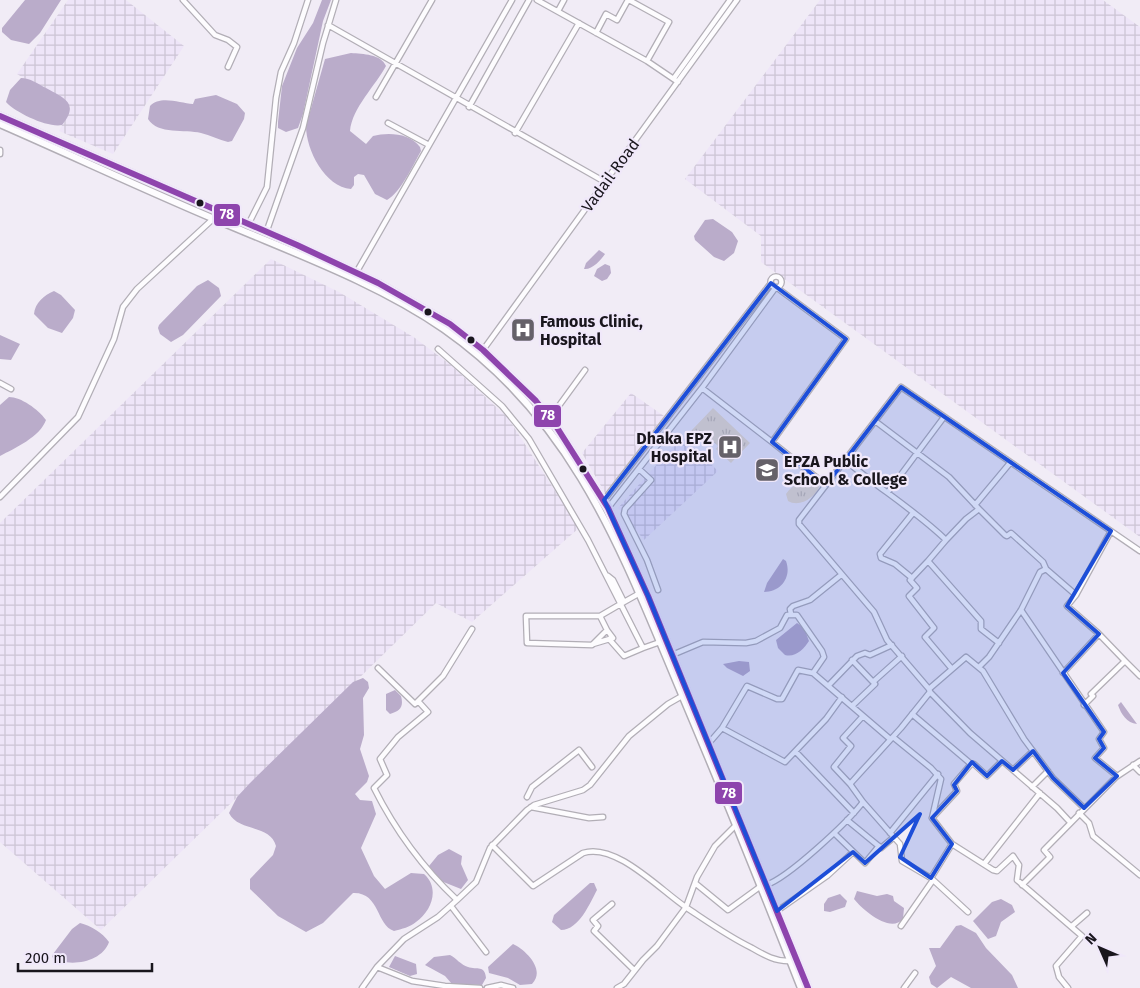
<svg xmlns="http://www.w3.org/2000/svg" width="1140" height="988" viewBox="0 0 1140 988" font-family="'Fira Sans',sans-serif">
	<style>
		.industrial { fill: url(#industrial-grid) }
		.park { fill: url(#park-tufts) }
		.water { fill: #baacca }
		.lines { fill: none; stroke-linecap: round; stroke-linejoin: round }
		.minor-casing { stroke: #b2aeb6; stroke-width: 7 }
		.highway-casing { stroke: #b2aeb6; stroke-width: 9 }
		.minor { stroke: #fdfcfe; stroke-width: 4.5 }
		.highway { stroke: #fdfcfe; stroke-width: 6 }
		.bus-1-casing { stroke: #f0e8fa; stroke-width: 10 }
		.bus-1 { stroke: #8e44ad; stroke-width: 6 }
		.marked { fill: #1d4ed8; fill-opacity: 0.2; stroke: #1d4ed8; stroke-width: 4; stroke-linejoin: round }
		.bus-dot { fill: #19161d; stroke: #f0e8fa; stroke-width: 2 }
		.labels { text-anchor: middle; stroke-width: 4.5; stroke-linejoin: round; paint-order: stroke }
		.street-label { font-size: 16px; fill: #19161d; stroke: #f0e8fa }
		.poi-label { font-size: 16px; font-weight: bold; fill: #19161d; stroke: #f0e8fa; text-anchor: start }
		.line-badge { stroke: #f0e8fa; stroke-width: 2 }
		.badge-label { font-size: 14px; text-anchor: middle; font-weight: bold; fill: #fff }
	</style>
	<defs>
		<pattern id="industrial-grid" width="8" height="8" patternUnits="userSpaceOnUse" patternTransform="scale(1.25)"><rect width="8" height="8" fill="#eee5f8"/><path d="M0 4h8M4 0v8" fill="none" stroke="#ccc4d4"/></pattern>
		<pattern id="park-tufts" width="24" height="20" patternUnits="userSpaceOnUse" patternTransform="scale(1.25)"><rect width="24" height="20" fill="#e9dcce"/><path d="M3 7l-1-3M5 7V3M7 7l1-3M15 17l-1-3M17 17v-4M19 17l1-3" fill="none" stroke="#c7bcb0"/></pattern>
	</defs>
	<rect width="100%" height="100%" fill="#f1ecf6"/>
	<path class="industrial" d="M68,0H126L184,46L113,154L59,131L71,107L17,74Z
		M820,0H1103L1140,27V537L761,262V236L685,179Z
		M271,259L339,292L415,338L452,366L508,418L579,528L472,622L436,603L101,930L0,842V523Z
		M631,393L664,416L605,493L582,453Z
		M682,436L718,471L644,540L618,508Z"/>
	<path class="park" d="M713,408L750,443L731,463L716,449L718,446L707,436L700,442L690,432Z
		M811,477L820,485C816,497 800,508 788,501L786,494C792,485 802,481 811,477Z"/>
	<path class="water" d="M25,0H61L40,33L29,44L11,40L2,32V28Z
		M322,0H331L323,21L303,114L298,128L286,132L278,128V122L282,86L297,48L313,23Z
		M351,53C363,54 381,54 386,66C376,85 352,108 350,131L366,144L373,136C388,132 410,133 420,147L421,151C413,165 401,192 387,200L375,194L364,175L358,174L354,177V185L351,189C325,187 306,150 306,126L325,59Z
		M21,78C30,78 38,84 46,88C64,98 80,103 62,125C48,128 16,113 6,102L10,90Z
		M216,95L237,104L245,113L244,119L232,141L228,142C219,140 210,135 201,133C185,129 158,135 148,119L150,106C160,95 180,103 193,104L195,99Z
		M713,219L732,232L738,241L734,253L724,261L714,257L695,240L694,236L705,220Z
		M599,250L605,254C601,260 592,270 584,269L586,263Z
		M605,264L610,266L611,273L607,279L602,281L594,276L597,269Z
		M208,280L219,288L221,296L183,335L171,342L160,334L158,328L159,325L197,286Z
		M54,291L61,295L75,310L73,318L62,333L48,328L34,314C35,303 44,295 54,291Z
		M0,335L20,344L11,360L0,359Z
		M9,397C21,397 38,409 46,420C40,437 15,448 0,456V405Z
		M783,559L786,561C792,577 781,592 764,592L767,583Z
		M797,623L804,628L809,641C804,649 795,658 785,655L778,648L776,640Z
		M739,661L749,662L750,671L743,676L727,668L723,664Z
		M363,678L368,682L369,688L363,698L364,735L360,749L369,776L367,782L355,794L360,800L372,801L376,814L361,848L374,876L385,889L411,873L424,874C440,888 432,911 416,922C410,927 402,929 394,931C376,925 380,892 353,893L323,923L306,932L278,916L250,889V879L273,855L276,846C270,824 238,832 229,813L237,797L250,783L353,682Z
		M395,690L401,696C404,707 400,711 390,714L386,710V694Z
		M1121,702L1137,724C1127,723 1121,714 1118,705Z
		M449,849L462,856L461,864L468,880L461,889L441,881L429,866L438,855Z
		M590,883H594L597,890C590,903 579,930 561,930L552,922L554,915Z
		M857,891L877,896L887,894L893,896L894,901L904,908L903,919C890,934 862,909 854,899Z
		M840,894L847,901L845,907L830,912L824,911V904L828,898Z
		M1001,899L1012,905L1015,912L1001,922L996,936L988,939L973,921L992,902Z
		M80,923C91,926 102,932 109,942C102,963 67,968 52,957L53,954L72,929Z
		M961,925L976,933L986,948L1012,975L1018,988H971L951,977L937,988L931,984L929,977L936,966L929,948H940L956,926Z
		M513,944C526,950 546,970 532,984L520,985L508,978L489,973L488,967Z
		M450,955C456,958 461,965 468,967C477,970 485,965 486,978L482,985L452,984L445,976L425,965L434,957Z
		M395,956L416,964L417,974L410,976L389,967Z"/>
	<g class="lines">
		<defs>
			<path id="minor" d="M183,0L215,35L228,40L237,47L228,67
				M537,0L647,61L678,82
				M629,0L669,22L647,61
				M558,11L564,0
				M328,25L605,182
				M596,33L606,14L617,20L628,0
				M674,78L730,0
				M376,97L432,0
				M469,107L529,0
				M388,123L429,145
				M515,133L579,23
				M0,150V154
				M248,225L267,187L276,98L281,72L294,43L308,0
				M266,233L303,128L323,43L336,0
				M356,273L512,0
				M770.5 282a5.5 5.5 0 1 1 11 0a5.5 5.5 0 1 1-11 0Z
				M438,349L502,406L529,439L588,540L643,648L660,642
				M483,350L737,0
				M0,383L11,389
				M550,418L585,370
				M875,421L949,477L979,509
				M772,442L826,485L901,387L1140,551
				M845,460C878,488 915,510 946,540L966,519L979,509L1005,535L1007,536L1011,533L1043,562L1046,569
				M639,469L651,480L625,509L624,514L647,560L658,590
				M826,485L799,520V524L874,612L887,640L929,689L966,657L983,671L1024,739L1053,778L1084,808
				M888,492L944,417
				M0,497L78,417L114,339L123,307L137,289L214,218
				M604,500L771,283
				M975,505L1010,463
				M608,508L702,388L776,287L846,339L772,442L702,388
				M946,540L928,561L981,621V629L999,643
				M928,561L910,580L917,588L909,596L934,628L925,637L952,669
				M608,576L613,580L624,602L640,593
				M912,578L895,564L881,558L880,554L913,513
				M1076,595L1067,606L1098,633L1125,661L1091,694L1093,696L1084,705
				M1021,610L1104,732L1099,739L1104,748L1095,758L1117,776
				M791,614L790,609L793,606L810,600L841,575
				M600,616L607,630L592,645L527,643L526,616H600L624,602
				M472,629L443,676L418,701L428,712L398,737L380,759L387,775L374,788C395,830 423,868 457,900L476,882L490,848L527,810L534,805L583,790L590,785L629,736L668,704L682,696
				M609,639L624,656L643,648
				M593,644L613,638L607,630
				M672,655L703,642L746,643L756,641L780,628L787,615H797L822,651L824,657L813,673L890,739
				M852,660L873,682
				M1125,661L1140,676
				M980,666L989,657L1021,610L1040,572L1046,569L1076,595L1111,531
				M378,668L415,704L418,701
				M1063,673L1099,634
				M828,686L857,656L865,653L870,655L892,645
				M929,689L930,692L901,728L850,784L863,802L900,844L902,861L931,878L952,844L993,870L997,871L1013,856L1019,865L1017,880L1082,936L1056,966L1059,977L1068,988
				M930,692L970,733L1057,808L1070,822
				M852,706L875,684L873,682L902,656
				M912,714L971,764L954,784L957,791L932,818
				M722,728L747,686L777,699H782L798,670L813,673
				M893,737L931,768L941,779L932,818L952,844
				M709,743L722,728L785,762L826,719L842,697
				M796,752L854,813
				M971,764H974L987,776L1002,761
				M1133,765L1140,772
				M1013,770L1033,751
				M850,784L834,767L851,746L843,738L863,716
				M1032,787L1048,771
				M527,797L532,787L579,750L592,767
				M531,807L589,818L603,817
				M1079,813L1089,823L1093,836L1140,875
				M847,820L881,848L894,837
				M834,833L865,863L879,846
				M890,833L938,774
				M492,845L533,886L583,853C616,842 661,891 687,908C708,922 729,937 752,948C764,955 776,962 791,961
				M984,864L1040,793
				M931,878L968,912
				M695,883L728,910L761,886
				M766,885C788,878 848,822 863,802
				M1022,885L1050,857L1044,850L1116,777L1140,761
				M612,904L593,920L598,926L594,931L634,970
				M451,906L486,952
				M777,911L827,876L853,852
				M901,926L933,880
				M1072,926L1087,913
				M377,967L404,939L438,917L457,900
				M362,988L377,967L412,981L445,986L480,988
				M487,988L501,985L513,988
				M617,988L624,984L643,960L657,946L686,907L697,877L715,846L736,825
				M904,988L915,973"/>
			<path id="highway" d="M0,116L297,245L378,283L450,324L483,350L536,401L556,426L608,508L648,596L808,988
				M0,124C78,158 156,195 236,228C305,257 382,286 444,329C577,422 623,555 683,697C724,794 763,891 801,988"/>
		</defs>
		<use href="#minor" class="minor-casing"/>
		<use href="#highway" class="highway-casing"/>
		<use href="#minor" class="minor"/>
		<use href="#highway" class="highway"/>
		<defs>
			<path id="bus-1" d="M0,116L297,245L378,283L450,324L483,350L536,401L556,426L608,508L648,596L808,988"/>
		</defs>
		<use href="#bus-1" class="bus-1-casing"/>
		<use href="#bus-1" class="bus-1"/>
	</g>
	<path class="marked" d="M771,283L846,339L772,442L826,485L901,387L1111,531L1067,606L1099,634L1063,673L1104,732L1099,739L1104,748L1095,758L1117,776L1084,808L1053,778L1033,751L1013,770L1002,761L987,776L972,762L954,785L957,791L932,818L952,844L931,878L900,857L920,814L865,863L853,852L777,911L648,596L604,500Z"/>
	<defs>
		<symbol id="hospital-square" viewBox="-11 -11 22 22"><rect x="-9" y="-9" width="18" height="18" rx="4" fill="#656169" stroke="#f0e8fa"/><path d="M-5-5h3v3.5h4V-5h3V5h-3V1.5h-4V5h-3Z" fill="#fff"/></symbol>
		<symbol id="university-square" viewBox="-11 -11 22 22"><rect x="-9" y="-9" width="18" height="18" rx="4" fill="#656169" stroke="#f0e8fa"/><path d="M0-5L7-2L0 1L-7-2ZM-4 1L0 2.5L4 1V4Q0 6-4 4Z" fill="#fff"/></symbol>
	</defs>
	<g fill-rule="evenodd">
		<use href="#hospital-square" x="509" y="316" width="28" height="28"/>
		<use href="#hospital-square" x="716" y="433" width="28" height="28"/>
		<use href="#university-square" x="753" y="456" width="28" height="28"/>
	</g>
	<g class="bus-dot">
		<circle cx="200" cy="203" r="4.5"/>
		<circle cx="428" cy="312" r="4.5"/>
		<circle cx="471" cy="340" r="4.5"/>
		<circle cx="583" cy="469" r="4.5"/>
	</g>
	<g class="labels">
		<g class="street-label">
			<text transform="translate(610 175) rotate(-54)" y="6">Vadail Road</text>
		</g>
		<g class="poi-label">
			<text x="540" y="327">Famous Clinic,<tspan x="540" dy="18">Hospital</tspan></text>
			<text x="712" y="444" text-anchor="end">Dhaka EPZ<tspan x="712" dy="18">Hospital</tspan></text>
			<text x="784" y="467">EPZA Public<tspan x="784" dy="18">School &amp; College</tspan></text>
		</g>
	</g>
	<g class="line-badge">
		<rect x="213" y="203" width="28" height="24" rx="5" fill="#8e44ad"/>
		<rect x="533" y="404" width="29" height="24" rx="5" fill="#8e44ad"/>
		<rect x="714" y="781" width="29" height="24" rx="5" fill="#8e44ad"/>
	</g>
	<g class="badge-label">
		<text x="227" y="219">78</text>
		<text x="548" y="420">78</text>
		<text x="729" y="798">78</text>
	</g>
	<g transform="translate(1100 948) rotate(315)" stroke="#f0e8fa" stroke-width="4" paint-order="stroke">
	<path d="M0-4L9 19L0 12L-9 19Z" fill="#19161d"/>
	<text y="-8" font-size="14" font-weight="bold" text-anchor="middle" fill="#19161d">N</text>
	</g>
	<path d="M18 963v8h134v-8" fill="none" stroke="#19161d" stroke-width="2.5"/>
	<text x="25" y="963" font-size="15" fill="#19161d" stroke="#f0e8fa" stroke-width="4" paint-order="stroke">200 m</text>
</svg>
